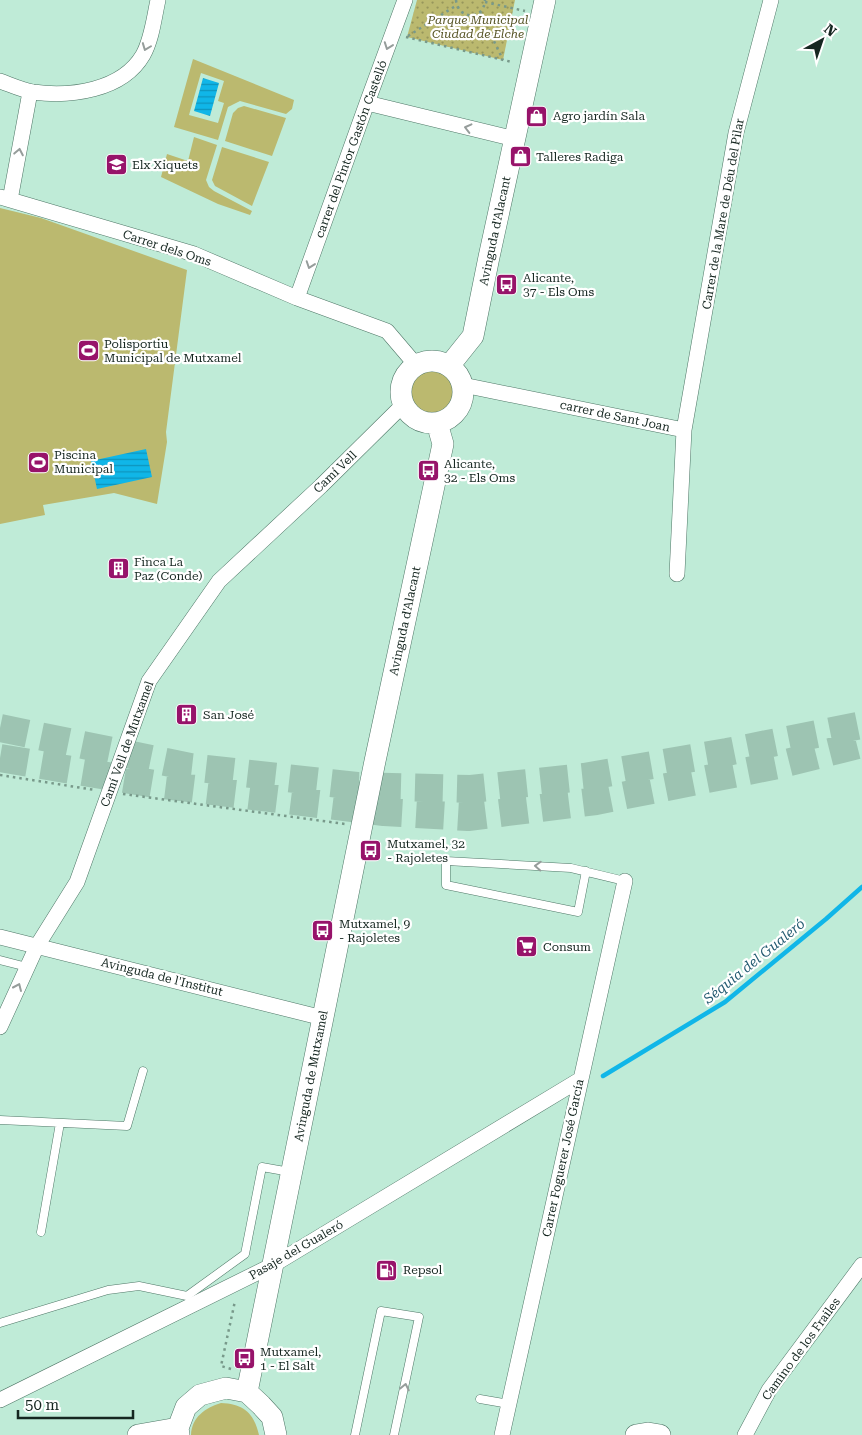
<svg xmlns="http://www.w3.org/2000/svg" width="862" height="1435" viewBox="0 0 862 1435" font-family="'Roboto Serif',serif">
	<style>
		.grass { fill: #bbb96f; fill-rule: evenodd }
		.park { fill: url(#park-dots) }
		.water { fill: url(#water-rules) }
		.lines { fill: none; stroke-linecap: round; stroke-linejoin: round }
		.stream { stroke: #10b6e8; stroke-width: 4.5 }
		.highway-tunnel { stroke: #9dc4b2; stroke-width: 28; stroke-dasharray: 28 14; stroke-linecap: butt }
		.lane-casing { stroke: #4f7767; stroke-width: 9 }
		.street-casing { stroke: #4f7767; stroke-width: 16 }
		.secondary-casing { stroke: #4f7767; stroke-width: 22 }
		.path { stroke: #78998a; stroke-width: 2.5; stroke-dasharray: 2.5 4; stroke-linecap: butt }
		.lane { stroke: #fff; stroke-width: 8 }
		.street { stroke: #fff; stroke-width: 15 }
		.secondary { stroke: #fff; stroke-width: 21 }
		.oneway { stroke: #969d9b }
		.labels { text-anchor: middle; stroke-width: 4.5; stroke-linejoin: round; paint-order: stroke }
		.park-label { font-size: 12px; font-style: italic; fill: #565425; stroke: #fff }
		.poi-label { font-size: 12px; fill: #152620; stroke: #fff; text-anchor: start }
		.street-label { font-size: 12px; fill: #152620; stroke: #fff }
		.water-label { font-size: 14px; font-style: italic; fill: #265d73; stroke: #fff }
	</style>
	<defs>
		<pattern id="park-dots" width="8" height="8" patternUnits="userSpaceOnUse" patternTransform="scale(1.25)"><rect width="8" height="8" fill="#bbb96f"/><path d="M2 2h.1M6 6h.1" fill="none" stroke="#97965b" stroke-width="1.8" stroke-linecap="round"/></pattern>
		<pattern id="water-rules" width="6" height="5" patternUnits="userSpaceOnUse" patternTransform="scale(1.25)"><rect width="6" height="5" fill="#10b6e8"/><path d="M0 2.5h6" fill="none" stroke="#0e94bc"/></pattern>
	</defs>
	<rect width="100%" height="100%" fill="#bfebd7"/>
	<path class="grass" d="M193,59L294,100L292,109L286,114L240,101L228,107L218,140L174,127ZM201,73L224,81L218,101L224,103L218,123L189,115Z
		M244,106L286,118L272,156L225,141L233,113L238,108Z
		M194,137L217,145L206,180L209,187L214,191L252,211L250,215L218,204L161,177L167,154L188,161Z
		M222,147L269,162L252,206L215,186L212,180Z
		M0,208L41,218L187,270L166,432L167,442L157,504L114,493L43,505L45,515L0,524Z
		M408 392a24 24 0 1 1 48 0a24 24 0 1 1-48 0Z
		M221,1403C244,1404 254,1413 259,1435H191C192,1417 205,1408 221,1403Z"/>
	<path class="park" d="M417,0H515L503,60L407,37Z"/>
	<path class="water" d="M203,78L219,83L210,116L194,111Z
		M146,449L152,477L97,489L91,461Z"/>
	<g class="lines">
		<path class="stream" d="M603,1076L725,1002L826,919L862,887"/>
		<path class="highway-tunnel" d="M0,728L190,767L357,786L471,789L584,777L727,752L862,725
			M0,758L155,784L384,812L468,817L596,801L778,765L862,744"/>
		<defs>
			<path id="lane" d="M586,871L578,912L446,885V861L571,868L625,881
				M0,960L27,967
				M0,1120L127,1126L143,1071
				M41,1232L60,1123
				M0,1323L108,1290L139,1286L187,1296L245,1254L262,1167L290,1172
				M480,1399L509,1404
				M355,1435L381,1311L419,1317L394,1435"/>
			<path id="street" d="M0,81C11,85 22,90 33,92C70,97 122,91 143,55C152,39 154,18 158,0
				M367,103L515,139
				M0,197L194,254L297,298L387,331L416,365
				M10,200L30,92
				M297,298L367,103L405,0
				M463,385L684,430L677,574
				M684,430L736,133L771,0
				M0,937L323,1018
				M0,1027L37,946L77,882L149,681L219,581L321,486L403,405
				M0,1400L273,1265L581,1079
				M502,1435L625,881
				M745,1435L769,1390L862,1265"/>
			<path id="secondary" d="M401 392a31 31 0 1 1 62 0a31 31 0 1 1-62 0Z
				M449,366L473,336L489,257L545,0
				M247,1392L375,761L443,444L437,423
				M138,1435L178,1428
				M179,1435L178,1428L186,1407L200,1395L226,1388L247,1392L261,1405L272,1417L276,1435
				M636,1435L648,1433L660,1435"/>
		</defs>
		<use href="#lane" class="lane-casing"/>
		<use href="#street" class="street-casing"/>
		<use href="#secondary" class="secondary-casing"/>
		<path class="path" d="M456,0C458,20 484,21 485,0
			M485,2L525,11
			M480,12L503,60
			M408,36L457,5
			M406,37L512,62
			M0,775L95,790
			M123,794L345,824
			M231,1369L221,1366L235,1301"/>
		<use href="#lane" class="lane"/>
		<use href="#street" class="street"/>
		<use href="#secondary" class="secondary"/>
	</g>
	<defs><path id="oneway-chevron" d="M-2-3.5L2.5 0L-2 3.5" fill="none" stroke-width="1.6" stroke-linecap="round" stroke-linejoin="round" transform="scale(1.25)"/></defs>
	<g class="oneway">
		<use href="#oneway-chevron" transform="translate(388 46) rotate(110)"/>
		<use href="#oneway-chevron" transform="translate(146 47) rotate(111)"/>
		<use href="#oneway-chevron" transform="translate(468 128) rotate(-166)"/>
		<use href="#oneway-chevron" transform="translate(19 152) rotate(-79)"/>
		<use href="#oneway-chevron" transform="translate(310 265) rotate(109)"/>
		<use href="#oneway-chevron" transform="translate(538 866) rotate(-177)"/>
		<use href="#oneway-chevron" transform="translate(18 987) rotate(-66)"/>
		<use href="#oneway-chevron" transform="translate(405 1387) rotate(-78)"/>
	</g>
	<defs>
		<symbol id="shop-square" viewBox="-11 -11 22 22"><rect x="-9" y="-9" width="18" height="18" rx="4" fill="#97136a" stroke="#fff"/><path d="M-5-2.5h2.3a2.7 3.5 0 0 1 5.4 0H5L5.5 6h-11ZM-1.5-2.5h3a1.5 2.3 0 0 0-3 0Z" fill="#fff"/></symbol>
		<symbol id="school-square" viewBox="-11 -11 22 22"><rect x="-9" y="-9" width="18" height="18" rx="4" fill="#97136a" stroke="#fff"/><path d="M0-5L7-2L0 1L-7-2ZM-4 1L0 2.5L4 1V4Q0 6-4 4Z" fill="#fff"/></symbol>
		<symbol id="bus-square" viewBox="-11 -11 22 22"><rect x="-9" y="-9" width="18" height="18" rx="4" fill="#97136a" stroke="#fff"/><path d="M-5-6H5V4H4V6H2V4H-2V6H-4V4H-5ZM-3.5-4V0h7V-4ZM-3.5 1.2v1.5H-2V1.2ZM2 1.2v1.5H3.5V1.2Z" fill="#fff"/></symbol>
		<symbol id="stadium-square" viewBox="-11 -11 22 22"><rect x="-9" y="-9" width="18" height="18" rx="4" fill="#97136a" stroke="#fff"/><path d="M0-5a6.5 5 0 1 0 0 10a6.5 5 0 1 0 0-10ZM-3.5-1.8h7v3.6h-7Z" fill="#fff"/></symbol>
		<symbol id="building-square" viewBox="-11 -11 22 22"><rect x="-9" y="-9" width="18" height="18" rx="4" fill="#97136a" stroke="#fff"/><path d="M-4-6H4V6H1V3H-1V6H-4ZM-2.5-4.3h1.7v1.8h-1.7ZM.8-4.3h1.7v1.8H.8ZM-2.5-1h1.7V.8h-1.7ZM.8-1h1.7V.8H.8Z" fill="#fff"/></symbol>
		<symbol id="supermarket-square" viewBox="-11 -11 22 22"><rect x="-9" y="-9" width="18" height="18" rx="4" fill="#97136a" stroke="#fff"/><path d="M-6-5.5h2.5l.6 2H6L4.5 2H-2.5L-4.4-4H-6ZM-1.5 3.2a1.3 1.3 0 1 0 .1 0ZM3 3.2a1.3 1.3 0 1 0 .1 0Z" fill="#fff"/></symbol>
		<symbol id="fuel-square" viewBox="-11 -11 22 22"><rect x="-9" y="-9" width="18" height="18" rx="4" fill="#97136a" stroke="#fff"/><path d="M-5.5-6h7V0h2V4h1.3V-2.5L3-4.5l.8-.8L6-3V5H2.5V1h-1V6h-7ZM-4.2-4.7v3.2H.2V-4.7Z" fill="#fff"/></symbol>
	</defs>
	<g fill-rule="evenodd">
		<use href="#shop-square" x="524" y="104" width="25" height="25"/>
		<use href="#shop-square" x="508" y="144" width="25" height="25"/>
		<use href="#school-square" x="104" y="152" width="25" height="25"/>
		<use href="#bus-square" x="494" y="272" width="25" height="25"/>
		<use href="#stadium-square" x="76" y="338" width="25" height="25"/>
		<use href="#stadium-square" x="26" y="450" width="25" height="25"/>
		<use href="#bus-square" x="416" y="458" width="25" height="25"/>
		<use href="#building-square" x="106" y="556" width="25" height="25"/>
		<use href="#building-square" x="174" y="702" width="25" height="25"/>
		<use href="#bus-square" x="358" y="838" width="25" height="25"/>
		<use href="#bus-square" x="310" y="918" width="25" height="25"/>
		<use href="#supermarket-square" x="514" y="934" width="25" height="25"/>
		<use href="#fuel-square" x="374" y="1258" width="25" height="25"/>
		<use href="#bus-square" x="232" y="1346" width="25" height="25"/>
	</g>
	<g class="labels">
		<g class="park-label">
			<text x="478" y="24">Parque Municipal<tspan x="478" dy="14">Ciudad de Elche</tspan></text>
		</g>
		<g class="poi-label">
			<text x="553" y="120">Agro jardín Sala</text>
			<text x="536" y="161">Talleres Radiga</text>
			<text x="132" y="169">Elx Xiquets</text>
			<text x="523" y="282">Alicante,<tspan x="523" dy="14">37 - Els Oms</tspan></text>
			<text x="104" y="348">Polisportiu<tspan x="104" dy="14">Municipal de Mutxamel</tspan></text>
			<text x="54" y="459">Piscina<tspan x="54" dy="14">Municipal</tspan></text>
			<text x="444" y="468">Alicante,<tspan x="444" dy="14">32 - Els Oms</tspan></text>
			<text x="134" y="566">Finca La<tspan x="134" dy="14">Paz (Conde)</tspan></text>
			<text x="203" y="719">San José</text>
			<text x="387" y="848">Mutxamel, 32<tspan x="387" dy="14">- Rajoletes</tspan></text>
			<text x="339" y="928">Mutxamel, 9<tspan x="339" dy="14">- Rajoletes</tspan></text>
			<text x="543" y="951">Consum</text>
			<text x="403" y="1274">Repsol</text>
			<text x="260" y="1356">Mutxamel,<tspan x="260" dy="14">1 - El Salt</tspan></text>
		</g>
		<g class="street-label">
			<text transform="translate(351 149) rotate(-70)" y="4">carrer del Pintor Gastón Castelló</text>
			<text transform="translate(723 214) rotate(-80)" y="4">Carrer de la Mare de Déu del Pilar</text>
			<text transform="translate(495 231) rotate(-78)" y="4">Avinguda d'Alacant</text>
			<text transform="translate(167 248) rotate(18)" y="4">Carrer dels Oms</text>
			<text transform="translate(615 416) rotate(12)" y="4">carrer de Sant Joan</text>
			<text transform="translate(335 472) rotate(-44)" y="4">Camí Vell</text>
			<text transform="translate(405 621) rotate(-78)" y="4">Avinguda d'Alacant</text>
			<text transform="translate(127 744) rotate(-70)" y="4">Camí Vell de Mutxamel</text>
			<text transform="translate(162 977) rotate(14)" y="4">Avinguda de l'Institut</text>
			<text transform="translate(311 1076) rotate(-79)" y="4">Avinguda de Mutxamel</text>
			<text transform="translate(563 1158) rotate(-78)" y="4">Carrer Foguerer José García</text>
			<text transform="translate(296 1250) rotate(-30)" y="4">Pasaje del Gualeró</text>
			<text transform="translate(801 1349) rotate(-54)" y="4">Camino de los Frailes</text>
		</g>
		<g class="water-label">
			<text transform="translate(754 961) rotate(-39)" y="5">Séquia del Gualeró</text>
		</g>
	</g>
	<g transform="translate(822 40) rotate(40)" stroke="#ffffff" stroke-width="4" paint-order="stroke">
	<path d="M0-4L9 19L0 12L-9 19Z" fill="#152620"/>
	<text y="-8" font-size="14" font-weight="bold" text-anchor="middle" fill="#152620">N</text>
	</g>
	<path d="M18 1410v8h115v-8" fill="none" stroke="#152620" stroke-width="2.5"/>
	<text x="25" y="1410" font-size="15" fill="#152620" stroke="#ffffff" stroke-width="4" paint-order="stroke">50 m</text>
</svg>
